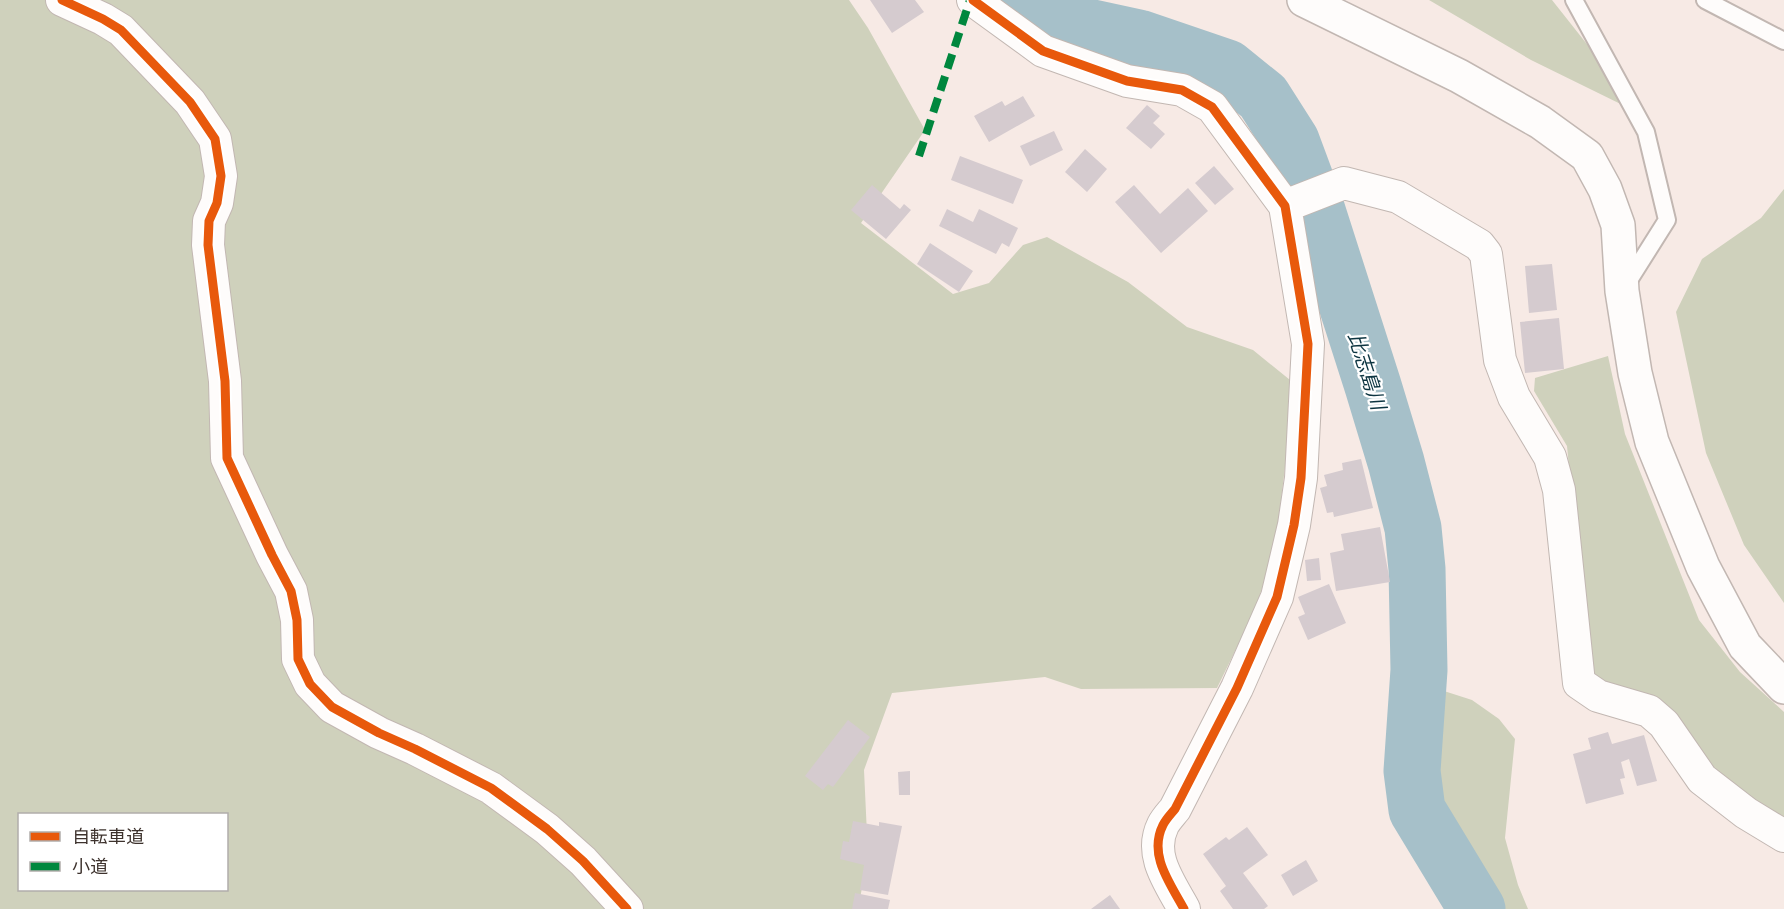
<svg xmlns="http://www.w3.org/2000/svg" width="1784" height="909" viewBox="0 0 1784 909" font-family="Arial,'Noto Sans JP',sans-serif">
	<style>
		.forest { fill: #cfd1bc; fill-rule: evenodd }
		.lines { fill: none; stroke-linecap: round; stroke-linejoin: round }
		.river { stroke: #a6c0c9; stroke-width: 57 }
		.building { fill: #d5cbcf }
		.lane-casing { stroke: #c2b7b2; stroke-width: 20 }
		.street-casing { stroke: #c2b7b2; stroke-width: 34 }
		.secondary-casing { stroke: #c2b7b2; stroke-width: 36 }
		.lane { stroke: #fefcfb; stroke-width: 16 }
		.street { stroke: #fefcfb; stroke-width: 32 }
		.secondary { stroke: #fefcfb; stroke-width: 33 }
		.quiet { stroke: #00873e; stroke-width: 8; stroke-dasharray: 15 8; stroke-linecap: butt }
		.cycleway-casing { stroke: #fff; stroke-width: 13 }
		.cycleway { stroke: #e8590c; stroke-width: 9 }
		.labels { text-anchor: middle; stroke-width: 4.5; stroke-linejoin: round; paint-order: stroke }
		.water-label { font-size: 20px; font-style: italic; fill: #0d3541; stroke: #fff }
	</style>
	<rect width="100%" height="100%" fill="#f7eae5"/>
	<path class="forest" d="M0,0H849L868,28L925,130L861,223L953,294L989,283L1023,245L1047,237L1128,282L1187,327L1253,350L1295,384L1276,542L1256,608L1217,688L1081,689L1045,677L892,693L864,770L868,856L858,909H0ZM20,814H226V890H20Z
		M1429,0H1552L1643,115L1531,60Z
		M1784,189V603L1744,545L1706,453L1676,312L1702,259L1761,218Z
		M1608,356L1625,434L1699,620L1740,672L1784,712V822L1751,799L1617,689L1590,681L1567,446L1534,391L1535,378Z
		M1444,691L1472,700L1499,719L1515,739L1505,838L1518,885L1528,909H1478L1402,793L1397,731L1421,696Z"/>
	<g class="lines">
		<path class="river" d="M1020,0L1041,17L1139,38L1227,68L1263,97L1291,141L1317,211L1373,386L1396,462L1413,528L1417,569L1419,670L1412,771L1417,810L1477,909"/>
	</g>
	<path class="building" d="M870,0H915L924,12L892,33Z
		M1023,96L1035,116L989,142L974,116L1002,101L1005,106Z
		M1147,105L1160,116L1153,123L1165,134L1151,149L1126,128Z
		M1054,131L1063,150L1030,166L1020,146Z
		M1085,149L1107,169L1087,192L1065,172Z
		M960,156L1023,180L1013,204L951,180Z
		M1214,166L1234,189L1215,205L1195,183Z
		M872,185L900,209L904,204L911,210L886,239L851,210Z
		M1134,185L1160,214L1188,188L1208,211L1161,253L1115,202Z
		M947,209L973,222L979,209L1018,228L1009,247L1002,243L996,254L939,226Z
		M930,243L973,271L959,292L917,264Z
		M1552,264L1557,310L1529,313L1525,266Z
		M1559,318L1564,369L1525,373L1520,322Z
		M1361,459L1373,508L1334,517L1333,512L1327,513L1320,488L1327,486L1324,475L1343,470L1342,463Z
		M1380,527L1390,582L1336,591L1330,553L1344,550L1341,534Z
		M1319,558L1321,580L1307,581L1305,560Z
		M1329,584L1346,623L1308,640L1298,617L1305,614L1298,597Z
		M848,720L870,737L833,787L828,784L823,790L805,776Z
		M1608,732L1612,744L1644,735L1657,781L1637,786L1629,759L1621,762L1625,778L1620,779L1624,794L1586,804L1573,754L1591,749L1588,738Z
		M910,771V795H899L898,772Z
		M853,821L879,826V822L902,826L888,895L860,890L864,865L840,859L843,841L849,842Z
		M1247,827L1268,855L1243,873L1268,906L1264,909H1233L1220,891L1226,886L1203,854L1226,837L1229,840Z
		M1306,860L1318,881L1293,896L1281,875Z
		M855,893L890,900L888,909H852Z
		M1110,895L1120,909H1091Z"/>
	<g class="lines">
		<defs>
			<path id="lane" d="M1574,0L1646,132L1667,220L1626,285
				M1705,0L1784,41"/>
			<path id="street" d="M62,0L103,19L121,30L190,102L215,139L221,176L217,203L209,221L208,245L225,381L227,458L272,555L291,591L297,620L298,659L310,684L332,707L379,733L415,749L491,788L547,829L583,861L627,909
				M973,0L1043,51L1127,81L1182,90L1212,107L1285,206L1308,344L1301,478L1294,525L1277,597L1237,688L1175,809C1171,814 1166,819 1163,825C1148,855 1170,883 1184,909
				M1285,206L1344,183L1398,197L1479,245L1486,254L1500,360L1514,397L1550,457L1559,490L1579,683L1598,696L1649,711L1664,724L1702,779L1746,813L1784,836"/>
			<path id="secondary" d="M1304,0L1459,76L1540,122L1587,156L1605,189L1618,225L1622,291L1635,373L1652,442L1703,567L1745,646L1784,687"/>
		</defs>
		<use href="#lane" class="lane-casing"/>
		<use href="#street" class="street-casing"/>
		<use href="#secondary" class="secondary-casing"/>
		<use href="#lane" class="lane"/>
		<use href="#street" class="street"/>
		<use href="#secondary" class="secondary"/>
		<path class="quiet" d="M919,156L970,0"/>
		<defs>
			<path id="cycleway" d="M62,0L103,19L121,30L190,102L215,139L221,176L217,203L209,221L208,245L225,381L227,458L272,555L291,591L297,620L298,659L310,684L332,707L379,733L415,749L491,788L547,829L583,861L627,909
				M973,0L1043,51L1127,81L1182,90L1212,107L1285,206L1308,344L1301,478L1294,525L1277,597L1237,688L1175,809C1171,814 1166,819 1163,825C1148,855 1170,883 1184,909"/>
		</defs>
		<use href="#cycleway" class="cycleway-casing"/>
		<use href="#cycleway" class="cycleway"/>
	</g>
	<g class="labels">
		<g class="water-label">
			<text transform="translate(1367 371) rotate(72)" y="7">比志島川</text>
		</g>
	</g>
	<rect x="18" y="813" width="210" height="78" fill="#ffffff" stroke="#b1adab" stroke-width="1.5"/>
	<rect x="30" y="832" width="30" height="9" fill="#e8590c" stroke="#b1adab" stroke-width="1.5"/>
	<text x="72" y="843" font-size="18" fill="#3d322d">自転車道</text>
	<rect x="30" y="862" width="30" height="9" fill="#00873e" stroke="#b1adab" stroke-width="1.5"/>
	<text x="72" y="873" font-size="18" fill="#3d322d">小道</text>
</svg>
